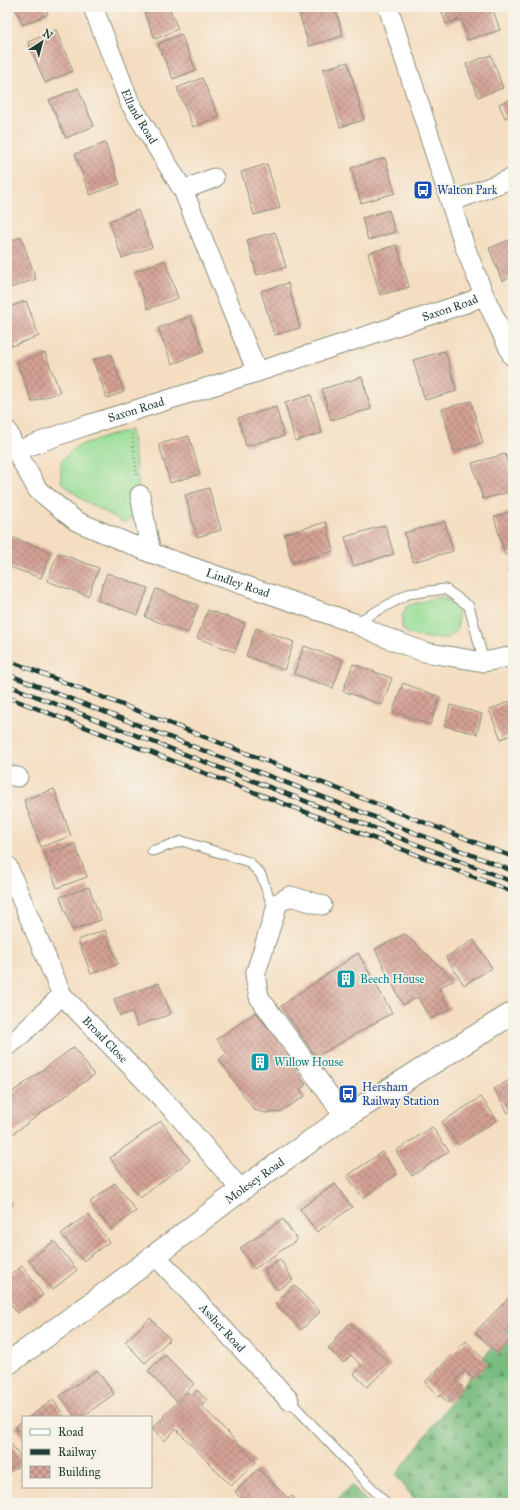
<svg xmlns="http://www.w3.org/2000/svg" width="520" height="1510" viewBox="0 0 520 1510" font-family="'IM FELL Great Primer',serif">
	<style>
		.grass { fill: #99de97; stroke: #5c8e66 }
		.forest { fill: url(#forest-firs); stroke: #4c7d5a }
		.building { fill: url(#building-cross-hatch) }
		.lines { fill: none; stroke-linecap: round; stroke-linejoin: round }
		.lane-casing { stroke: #8a8d7a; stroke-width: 11 }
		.street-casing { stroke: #8a8d7a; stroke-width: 21 }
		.secondary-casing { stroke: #8a8d7a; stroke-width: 24 }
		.path { stroke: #8a8d7a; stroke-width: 2.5; stroke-dasharray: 1 3; stroke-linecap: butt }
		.lane { stroke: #fff; stroke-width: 9 }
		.street { stroke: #fff; stroke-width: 19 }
		.secondary { stroke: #fff; stroke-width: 22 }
		.rail-casing { stroke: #1f3d34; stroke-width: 4.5 }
		.rail { stroke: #f7f3e8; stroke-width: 3; stroke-dasharray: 9; stroke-linecap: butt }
		.labels { text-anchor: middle; stroke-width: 3; stroke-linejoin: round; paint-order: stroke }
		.street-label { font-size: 12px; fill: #1f3d34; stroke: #f7f3e8 }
		.transit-label { font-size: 12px; fill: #164399; stroke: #f7f3e8; text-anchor: start }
		.culture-label { font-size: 12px; fill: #0d838f; stroke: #f7f3e8; text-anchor: start }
	</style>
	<defs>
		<pattern id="forest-firs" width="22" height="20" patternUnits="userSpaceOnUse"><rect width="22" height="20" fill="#7abd80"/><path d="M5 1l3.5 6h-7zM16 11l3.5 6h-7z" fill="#639b6a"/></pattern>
		<pattern id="building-cross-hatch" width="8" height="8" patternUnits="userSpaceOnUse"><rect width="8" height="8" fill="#d4a195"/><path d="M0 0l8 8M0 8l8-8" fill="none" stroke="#ab847a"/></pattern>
	</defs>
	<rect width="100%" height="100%" fill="#f7f3e8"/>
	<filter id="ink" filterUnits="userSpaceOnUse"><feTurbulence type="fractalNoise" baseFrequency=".025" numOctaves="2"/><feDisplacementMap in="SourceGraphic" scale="8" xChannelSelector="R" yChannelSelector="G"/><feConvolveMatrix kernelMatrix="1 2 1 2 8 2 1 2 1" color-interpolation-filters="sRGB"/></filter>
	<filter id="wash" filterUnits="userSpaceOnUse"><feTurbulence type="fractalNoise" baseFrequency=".012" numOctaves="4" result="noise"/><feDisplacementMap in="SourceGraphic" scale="16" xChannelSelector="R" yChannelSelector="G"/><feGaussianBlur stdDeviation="0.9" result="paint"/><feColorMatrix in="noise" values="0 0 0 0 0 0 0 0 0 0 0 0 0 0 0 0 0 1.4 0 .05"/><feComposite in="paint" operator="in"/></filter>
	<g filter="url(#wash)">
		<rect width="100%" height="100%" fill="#f4ddc0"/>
		<path class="grass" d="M131,429L140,495L134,515L125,523L83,500L61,482V461L77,446Z
			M438,597C459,603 461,612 456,632L446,638H431L410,635L402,628V616L407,606Z"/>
		<path class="forest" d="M513,1319V1503H417L396,1475Z
			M352,1485L368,1503H333Z"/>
		<g id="blocks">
			<path class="building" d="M15,7H45L48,14L23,25Z
				M142,7H169L178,29L155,39Z
				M297,7H335L343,36L309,46Z
				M449,7H492L500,30L468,40L461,19L446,24L441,9Z
				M56,30L73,71L45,83L28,42Z
				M181,34L196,70L173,79L158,44Z
				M491,55L503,88L478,97L466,64Z
				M348,62L364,120L340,127L323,69Z
				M202,78L219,117L193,127L177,88Z
				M78,88L94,126L66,138L49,100Z
				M513,98V127L508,117L505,118L499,104Z
				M105,143L120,184L90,195L75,154Z
				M385,158L395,193L361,203L351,168Z
				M267,164L280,208L254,215L241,172Z
				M7,194L12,208L7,210Z
				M138,210L152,247L122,258L109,221Z
				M389,210L395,232L368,240L362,218Z
				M275,232L286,267L257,275L247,240Z
				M21,237L36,279L7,289V242Z
				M512,239L513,242V276L502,281L489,248Z
				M397,245L409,287L380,295L368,253Z
				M165,260L178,298L148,309L134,272Z
				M288,283L300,328L274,335L261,291Z
				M26,301L39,336L12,346L7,333V308Z
				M191,316L204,352L172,364L158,328Z
				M445,351L457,391L425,400L413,360Z
				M45,353L60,392L32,402L17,363Z
				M111,354L124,392L107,398L93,360Z
				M362,377L371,409L331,420L322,389Z
				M311,395L322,433L295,441L285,403Z
				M471,401L483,443L454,451L442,409Z
				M276,407L284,436L246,446L238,418Z
				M189,436L200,474L170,483L159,444Z
				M505,454L513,484V491L483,499L472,463Z
				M209,488L221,530L197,537L185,495Z
				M513,511V553L505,555L494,517Z
				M326,522L334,551L292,563L284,534Z
				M445,522L453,551L413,562L404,533Z
				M385,525L394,554L353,566L345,537Z
				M11,537L51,552L41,578L7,566V548Z
				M58,553L99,568L88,596L47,581Z
				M513,567V582L509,568Z
				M107,573L148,588L138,615L97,600Z
				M156,589L198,605L188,633L145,617Z
				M208,610L245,623L235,652L197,638Z
				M256,628L294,642L284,670L246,656Z
				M304,646L343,660L333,688L294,674Z
				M353,664L392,678L382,705L343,691Z
				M403,683L440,697L430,725L393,711Z
				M513,700V734L501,739L489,710Z
				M450,705L482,714L477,734L445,726Z
				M54,789L71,836L41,847L24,800Z
				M75,844L87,877L57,888L45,854Z
				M89,887L101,920L72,930L60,897Z
				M105,930L118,964L91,974L78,940Z
				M405,934L454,980L439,988L450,1009L430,1019L418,997L403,1005L375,949Z
				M474,940L492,968L464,985L446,957Z
				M358,953L392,1013L316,1057L281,1006Z
				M159,983L171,1014L137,1026L132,1012L120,1016L114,999Z
				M256,1012L269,1030L274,1027L300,1066L295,1069L306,1085L300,1089L305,1096L280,1112L266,1113L254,1110L219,1059L227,1054L217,1039Z
				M74,1047L94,1075L7,1138V1096Z
				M513,1078V1110L508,1113L494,1089Z
				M481,1097L497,1120L458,1145L442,1122Z
				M161,1121L190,1160L140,1198L110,1158Z
				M432,1127L449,1151L412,1176L396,1151Z
				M382,1152L397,1174L363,1198L347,1176Z
				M115,1183L136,1211L111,1230L90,1202Z
				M335,1184L352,1207L317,1232L300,1209Z
				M7,1198L12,1204L7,1208Z
				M88,1214L109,1242L83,1261L61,1234Z
				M283,1219L297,1240L254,1269L240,1248Z
				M54,1241L77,1270L52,1290L29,1260Z
				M280,1259L293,1280L277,1290L264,1270Z
				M22,1266L43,1295L17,1313L7,1299V1277Z
				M294,1285L320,1312L301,1330L275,1304Z
				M513,1294V1323L505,1331L513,1338L497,1353L475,1332Z
				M150,1318L170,1339L145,1363L125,1342Z
				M350,1323L391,1365L367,1387L354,1374L362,1366L351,1355L343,1363L328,1348L336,1340L335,1338Z
				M466,1341L488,1364L473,1379L465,1371L456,1380L463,1387L448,1403L440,1395L439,1397L425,1382Z
				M165,1355L194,1384L176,1401L148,1371Z
				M97,1370L114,1394L82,1417H75L60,1396Z
				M197,1390L207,1400L202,1406L256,1462L231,1486L176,1429L164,1441L152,1428L164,1417L163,1416L188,1392L192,1396Z
				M53,1400L65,1417H29Z
				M23,1421V1438L15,1427Z
				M8,1440L23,1461V1463L7,1474Z
				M258,1469L289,1499L292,1496L299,1503H246L235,1492Z"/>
		</g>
	</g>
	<g filter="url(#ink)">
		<use href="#blocks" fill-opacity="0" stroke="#8a8d7a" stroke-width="1"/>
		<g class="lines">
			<defs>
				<path id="lane" d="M355,623L408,594L445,589L469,606L484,662
					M152,851L182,841L249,862L261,875L274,910
					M289,1400L386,1503"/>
				<g id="street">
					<path id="s1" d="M93,7L130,103L183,190L214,178"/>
					<path d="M388,7L465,247L484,295L513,357"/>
					<path d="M183,190L257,372"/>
					<path d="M451,202L513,178"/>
					<path id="s2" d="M7,430L16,451L38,490L76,521L151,553L354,623L387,638L424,652L484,662L513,656"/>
					<path id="s3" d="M16,451L84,426L257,372L469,302L484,295"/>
					<path d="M140,495L151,553"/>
					<path d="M7,775L18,777"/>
					<path id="s4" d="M7,865L62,995L176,1113L241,1190"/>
					<path d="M322,905L290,896L278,903L255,975L259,997L345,1117"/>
					<path d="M7,1046L17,1039L62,995"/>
					<path id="s5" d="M155,1255L289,1400"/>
				</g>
				<g id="secondary">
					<path id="s6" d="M7,1364L90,1305L241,1190L345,1117L513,1013"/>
				</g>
			</defs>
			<use href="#lane" class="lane-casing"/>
			<use href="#street" class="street-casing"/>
			<use href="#secondary" class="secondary-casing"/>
			<path class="path" d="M132,434L137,475"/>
			<use href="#lane" class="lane"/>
			<use href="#street" class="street"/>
			<use href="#secondary" class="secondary"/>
			<defs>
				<path id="rail" d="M7,660L513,857
					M7,674L513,871
					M7,685L513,882
					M7,697L513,892"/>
			</defs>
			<use href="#rail" class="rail-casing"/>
			<use href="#rail" class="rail"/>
		</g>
	</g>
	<defs>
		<symbol id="bus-square" viewBox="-11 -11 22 22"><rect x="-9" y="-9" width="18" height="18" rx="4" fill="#1a4fb4" stroke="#f7f3e8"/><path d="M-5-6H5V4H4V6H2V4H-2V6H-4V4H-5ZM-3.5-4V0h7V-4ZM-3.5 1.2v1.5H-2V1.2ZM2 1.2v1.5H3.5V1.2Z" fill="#fff"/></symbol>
		<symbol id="building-square" viewBox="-11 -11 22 22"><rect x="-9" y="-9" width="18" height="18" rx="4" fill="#0f9aa8" stroke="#f7f3e8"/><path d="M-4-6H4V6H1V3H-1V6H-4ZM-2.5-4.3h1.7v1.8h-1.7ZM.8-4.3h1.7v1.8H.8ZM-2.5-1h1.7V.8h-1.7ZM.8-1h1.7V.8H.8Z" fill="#fff"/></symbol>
	</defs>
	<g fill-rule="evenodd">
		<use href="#bus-square" x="412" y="179" width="22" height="22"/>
		<use href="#building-square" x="335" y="968" width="22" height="22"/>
		<use href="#building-square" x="249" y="1051" width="22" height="22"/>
		<use href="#bus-square" x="337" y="1083" width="22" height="22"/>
	</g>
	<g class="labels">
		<g class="street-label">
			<text dy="4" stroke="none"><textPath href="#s1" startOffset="119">Elland Road</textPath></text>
			<text dy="4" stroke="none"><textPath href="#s3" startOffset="457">Saxon Road</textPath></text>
			<text dy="4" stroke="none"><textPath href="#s3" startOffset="127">Saxon Road</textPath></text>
			<text dy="4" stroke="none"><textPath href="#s2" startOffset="290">Lindley Road</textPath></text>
			<text dy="4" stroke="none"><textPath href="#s4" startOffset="203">Broad Close</textPath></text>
			<text dy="4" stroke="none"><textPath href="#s6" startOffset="308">Molesey Road</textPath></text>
			<text dy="4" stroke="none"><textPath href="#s5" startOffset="99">Assher Road</textPath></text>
		</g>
		<g class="transit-label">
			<text x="437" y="194">Walton Park</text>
			<text x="362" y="1091">Hersham<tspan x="362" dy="14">Railway Station</tspan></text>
		</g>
		<g class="culture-label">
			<text x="360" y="983">Beech House</text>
			<text x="274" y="1066">Willow House</text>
		</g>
	</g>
	<rect width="520" height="1510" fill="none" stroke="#f7f3e8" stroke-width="24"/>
	<rect x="22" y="1416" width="130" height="72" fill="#f7f3e8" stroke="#a1aaa0"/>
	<rect x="30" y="1429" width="20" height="6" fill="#ffffff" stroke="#a1aaa0"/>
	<text x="58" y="1436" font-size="12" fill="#1f3d34">Road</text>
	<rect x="30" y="1449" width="20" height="6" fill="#1f3d34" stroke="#a1aaa0"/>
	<text x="58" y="1456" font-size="12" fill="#1f3d34">Railway</text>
	<rect x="30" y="1466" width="20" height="12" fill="url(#building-cross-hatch)" stroke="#a1aaa0"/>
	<text x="58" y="1476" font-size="12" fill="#1f3d34">Building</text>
	<g transform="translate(42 42) rotate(36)" stroke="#f7f3e8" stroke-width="3" paint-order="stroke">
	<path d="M0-3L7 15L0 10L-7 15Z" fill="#1f3d34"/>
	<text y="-6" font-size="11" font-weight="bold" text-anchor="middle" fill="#1f3d34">N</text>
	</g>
</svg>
